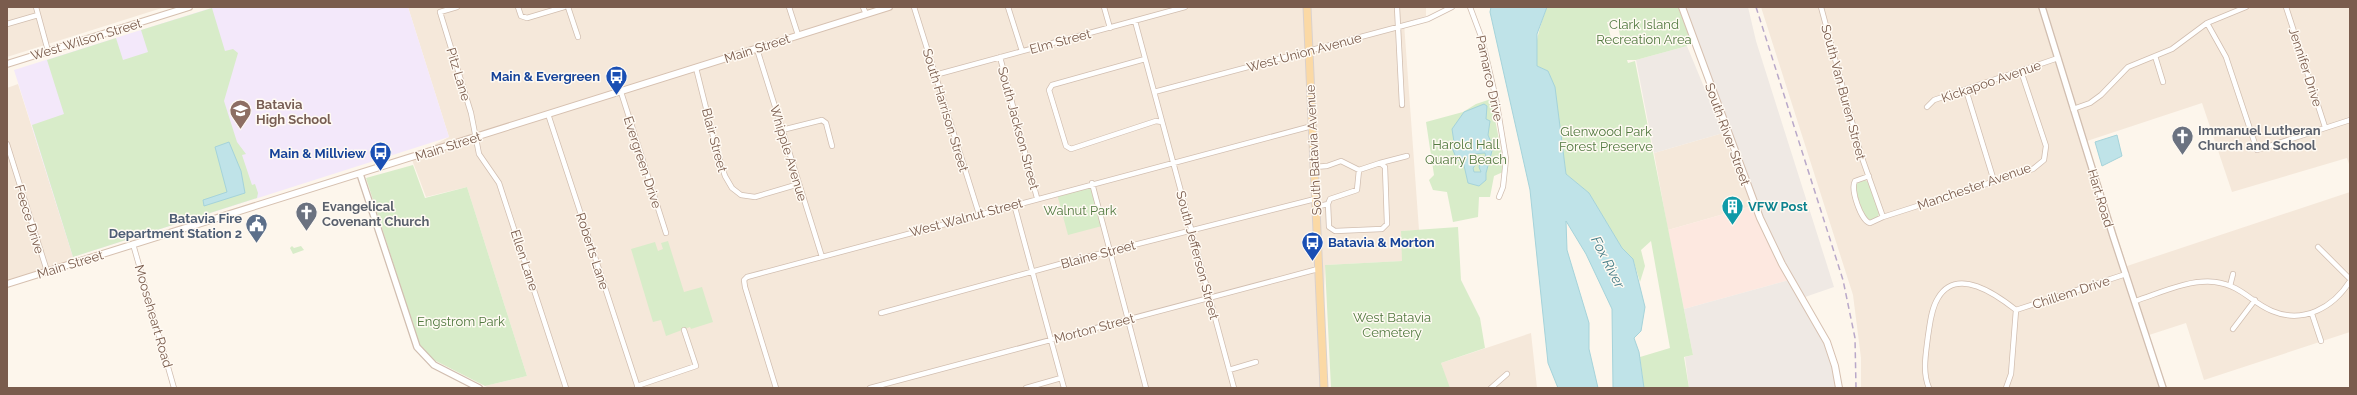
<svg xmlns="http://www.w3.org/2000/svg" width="2357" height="395" viewBox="0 0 2357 395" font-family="Raleway,sans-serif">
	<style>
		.residential { fill: #f5e8da }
		.commercial { fill: #fde8e0 }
		.industrial { fill: #efe9e4 }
		.education { fill: #f3e8fa }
		.green { fill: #d8ecc9; fill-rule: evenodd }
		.water { fill: #bfe3e8; stroke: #a5d3da; fill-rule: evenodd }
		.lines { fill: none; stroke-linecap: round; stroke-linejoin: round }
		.minor-casing { stroke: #d1beb0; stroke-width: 6 }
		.tertiary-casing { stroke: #d1beb0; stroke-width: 8 }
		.secondary-casing { stroke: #d6c0b0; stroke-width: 8 }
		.primary-casing { stroke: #dad1cd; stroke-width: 9 }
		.minor { stroke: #fff; stroke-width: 4.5 }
		.tertiary { stroke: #fff; stroke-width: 5.5 }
		.secondary { stroke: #fff; stroke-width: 6 }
		.primary { stroke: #fbd9a5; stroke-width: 7 }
		.rail { stroke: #b9a8c9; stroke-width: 1.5; stroke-dasharray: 6 4; stroke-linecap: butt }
		.labels { text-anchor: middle; stroke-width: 3; stroke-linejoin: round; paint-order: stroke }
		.park-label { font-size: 13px; fill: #537a41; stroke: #fffaf3 }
		.street-label { font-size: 13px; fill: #7a5c4d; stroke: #fffaf3 }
		.transit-label { font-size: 13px; font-weight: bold; fill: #164399; stroke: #fffaf3; text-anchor: end }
		.education-label { font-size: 13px; font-weight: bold; fill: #785e54; stroke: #fffaf3; text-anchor: start }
		.worship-label { font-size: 13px; font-weight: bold; fill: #5b616d; stroke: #fffaf3; text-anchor: start }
		.culture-label { font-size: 13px; font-weight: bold; fill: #0d838f; stroke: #fffaf3; text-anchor: start }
		.service-label { font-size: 13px; font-weight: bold; fill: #4e5e75; stroke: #fffaf3; text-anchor: end }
		.water-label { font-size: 14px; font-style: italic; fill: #437c86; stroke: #fffaf3 }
	</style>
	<rect width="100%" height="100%" fill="#fdf6ec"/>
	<path class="residential" d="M7,7H165L7,57Z
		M408,7H1426V16L1404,23L1419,230L1401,231L1403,261L1325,265L1322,388H489L485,386L527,376L467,187L426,197L411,157L449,137Z
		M1761,7H2350V167L2347,158L2232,192L2202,103L2087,141L2127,266L2350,192V332L2204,380L2186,323L2149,335L2165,388H1861V358L1853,295Z
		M18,84L74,260L7,281V88Z
		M1723,133L1752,206L1668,230L1654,153Z
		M1531,333L1537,388H1449L1441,363Z"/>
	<path class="commercial" d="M1752,206L1789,280L1684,309L1668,230Z"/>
	<path class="industrial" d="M1685,7H1748L1756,41L1834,287L1805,297L1784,263L1762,214L1741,160Z
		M1687,46L1723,133L1654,153L1636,60Z
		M1789,280L1822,336L1830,357L1836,388H1689L1685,357L1693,355L1684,309Z"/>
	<path class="education" d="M214,7H408L449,137L73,257L14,70Z"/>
	<path class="green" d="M1547,7H1678L1690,38L1687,46L1636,60H1627L1628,63L1635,61L1693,355L1684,357L1689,388H1644L1640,357L1670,348L1651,241L1641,250L1645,266L1640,282L1633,259L1622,248L1589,193L1566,174L1548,71L1537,66C1533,45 1540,27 1547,7ZM1617,21L1620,36L1611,38L1607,22Z
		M212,8L225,51L233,49L238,53L224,101L237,142L246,154L242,155L252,185L255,184L258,193L257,198L73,257L32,125L64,114L47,60L116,38L123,60L148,52L141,30Z
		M1491,99L1502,155L1503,172L1494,176L1490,197H1479L1478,217L1453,222L1447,192L1433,190L1429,180L1434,175L1426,122L1463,112L1476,104Z
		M413,165L425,198L467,187L527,376L485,386L432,359L419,344L366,178Z
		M1865,180L1870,184L1879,214L1877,218L1870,220L1864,217L1855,188L1857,183Z
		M1091,185L1102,226L1068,235L1057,194Z
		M1458,227L1461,280L1480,318L1485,348L1441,363L1450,388H1331L1325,265L1402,261L1401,231Z
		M668,241L684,292L702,287L713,322L691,329L690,327L666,336L661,320L653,322L631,249L655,242L658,251L663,249L661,243Z
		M292,246L294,248L301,246L304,250L293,254L290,248Z"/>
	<path class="water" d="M1491,7H1547L1537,34V66L1548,71L1555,87L1566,174L1589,193L1622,248L1633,259L1645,307L1641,331L1634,338L1639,352L1644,388H1613L1612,309L1586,254L1566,221L1567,250L1589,323V349L1598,388H1558L1548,363L1530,190L1490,12Z
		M1484,104L1487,106L1486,119L1490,121L1488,135L1493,147L1486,173V180L1479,186L1468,183L1463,161L1457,160L1451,145L1454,142L1452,129L1464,112ZM1485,153L1486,157H1482L1479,167L1481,172H1474L1473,168L1478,162L1473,154Z
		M2117,135L2122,156L2102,166L2095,142Z
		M229,142L241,171L245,193L204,206L203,200L227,192L215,147Z"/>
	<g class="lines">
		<defs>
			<path id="minor" d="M36,7L48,51
				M457,7L440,12L471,113L479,154L499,183L566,388
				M518,7L521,16L527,18L564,7
				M568,7L578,37
				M789,7L798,35
				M863,7L866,14
				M914,7L979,214
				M1008,7L1022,51
				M1104,7L1110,28
				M1397,7L1402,105
				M1470,7L1482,39L1496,99L1506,159L1503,187L1499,197
				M1821,7L1861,155L1883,217
				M2286,7L2325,127
				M1135,21L1234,388
				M2207,23L2226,57L2257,150L2350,120
				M7,24L38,15
				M757,49L822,257
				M2155,56L2163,82
				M1000,57L1037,198
				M1145,59L1052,85L1049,90L1066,146L1071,149L1156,121L1162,122
				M696,68L716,148L725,176L732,188L741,195L755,197L799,184
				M935,75L1185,7
				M1966,90L1994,181
				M621,92L666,233
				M1154,92L1398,27L1428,19L1452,7
				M1927,107L1934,100L2058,58
				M2073,109L2090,103L2101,95L2128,67L2172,49L2207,23L2246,7
				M548,114L638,388
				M782,130L822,120L826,123L832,146
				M7,144L47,271
				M1380,163L1407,156
				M1314,167L1327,166L1341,161L1359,170
				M1869,176L1855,181C1850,189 1861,221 1870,223L1883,217L2033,169L2044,160L2046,146L2021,71
				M1092,183L1146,388
				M1014,204L1064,388
				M1315,207L1328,204L1329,227L1335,231L1382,229L1387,224L1385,167L1380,163L1359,170L1357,190L1330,199L1328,204
				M133,244L174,388
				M2318,247L2350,279
				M2230,286L2233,274
				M2135,301C2160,293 2189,279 2215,282C2243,286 2250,302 2272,311C2303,324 2333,308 2350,281
				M2016,310L2126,274
				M881,313L1071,261L1315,199
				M2312,314L2321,341
				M2233,329L2255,300
				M1229,370L1256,362
				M637,386L696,366L684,330
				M776,388L745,287L744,280L747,277L1312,126
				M870,388L1318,269
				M1026,388L1061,378
				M1491,388L1507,374
				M1929,388C1922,372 1926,353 1928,336C1930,324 1931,309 1938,298C1957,266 1997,295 2016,310
				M2006,388L2011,374L2016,310"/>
			<path id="tertiary" d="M2042,7L2113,236L2163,388
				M360,174L417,347L434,365L479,388"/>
			<path id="secondary" d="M1682,7L1760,218L1782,264L1827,342L1835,366L1839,388
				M7,64L189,7
				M7,284L889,7"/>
			<path id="primary" d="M1307,7L1324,388"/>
		</defs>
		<use href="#minor" class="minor-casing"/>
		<use href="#tertiary" class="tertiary-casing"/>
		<use href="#secondary" class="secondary-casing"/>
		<use href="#primary" class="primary-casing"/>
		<use href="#minor" class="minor"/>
		<use href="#tertiary" class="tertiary"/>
		<use href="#secondary" class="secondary"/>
		<use href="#primary" class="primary"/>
		<path class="rail" d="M1756,7L1843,280L1855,338L1856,388"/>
	</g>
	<defs>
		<symbol id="bus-pin" viewBox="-11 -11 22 30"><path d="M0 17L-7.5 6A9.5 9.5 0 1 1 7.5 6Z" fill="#1a4fb4" stroke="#fffaf3"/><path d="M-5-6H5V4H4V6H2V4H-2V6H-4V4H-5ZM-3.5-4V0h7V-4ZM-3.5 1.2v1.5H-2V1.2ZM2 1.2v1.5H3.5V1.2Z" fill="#fff"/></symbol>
		<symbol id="school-pin" viewBox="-11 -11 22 30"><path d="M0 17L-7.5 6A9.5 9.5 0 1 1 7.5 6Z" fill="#8d6e63" stroke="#fffaf3"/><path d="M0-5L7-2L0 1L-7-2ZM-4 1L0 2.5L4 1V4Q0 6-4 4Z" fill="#fff"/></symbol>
		<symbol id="church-pin" viewBox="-11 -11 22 30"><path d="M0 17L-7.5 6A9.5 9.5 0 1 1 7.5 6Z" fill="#6b7280" stroke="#fffaf3"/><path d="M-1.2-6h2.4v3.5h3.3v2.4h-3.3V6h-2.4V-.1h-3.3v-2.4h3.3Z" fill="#fff"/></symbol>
		<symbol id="building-pin" viewBox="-11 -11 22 30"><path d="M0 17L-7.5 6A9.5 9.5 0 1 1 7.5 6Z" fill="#0f9aa8" stroke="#fffaf3"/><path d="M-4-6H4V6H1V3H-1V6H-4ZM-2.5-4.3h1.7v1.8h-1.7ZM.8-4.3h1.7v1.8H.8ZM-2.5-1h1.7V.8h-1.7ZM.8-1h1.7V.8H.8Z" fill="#fff"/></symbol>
		<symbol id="civic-pin" viewBox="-11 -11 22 30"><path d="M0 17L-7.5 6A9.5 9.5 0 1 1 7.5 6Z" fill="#5c6f8a" stroke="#fffaf3"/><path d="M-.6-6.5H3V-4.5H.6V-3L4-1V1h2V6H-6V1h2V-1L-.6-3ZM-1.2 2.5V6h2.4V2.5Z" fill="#fff"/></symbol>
	</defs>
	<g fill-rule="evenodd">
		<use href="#bus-pin" x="604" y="64" width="25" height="34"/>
		<use href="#school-pin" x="228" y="98" width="25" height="34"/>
		<use href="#church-pin" x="2170" y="124" width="25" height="34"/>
		<use href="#bus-pin" x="368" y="140" width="25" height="34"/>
		<use href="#building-pin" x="1720" y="194" width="25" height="34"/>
		<use href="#church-pin" x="294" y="200" width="25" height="34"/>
		<use href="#civic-pin" x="244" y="212" width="25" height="34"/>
		<use href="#bus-pin" x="1300" y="230" width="25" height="34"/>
	</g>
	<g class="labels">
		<g class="park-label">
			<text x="1644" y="29">Clark Island<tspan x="1644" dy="15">Recreation Area</tspan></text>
			<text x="1606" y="136">Glenwood Park<tspan x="1606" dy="15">Forest Preserve</tspan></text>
			<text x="1466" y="149">Harold Hall<tspan x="1466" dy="15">Quarry Beach</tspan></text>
			<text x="1080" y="215">Walnut Park</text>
			<text x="1392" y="322">West Batavia<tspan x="1392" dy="15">Cemetery</tspan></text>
			<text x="461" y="326">Engstrom Park</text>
		</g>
		<g class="street-label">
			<text transform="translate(86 39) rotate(-17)" y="5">West Wilson Street</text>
			<text transform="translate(1060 41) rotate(-15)" y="5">Elm Street</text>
			<text transform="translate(757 48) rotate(-18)" y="5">Main Street</text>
			<text transform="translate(1304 52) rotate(-15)" y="5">West Union Avenue</text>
			<text transform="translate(2306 67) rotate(72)" y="5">Jennifer Drive</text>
			<text transform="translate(459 74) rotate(73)" y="5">Pitz Lane</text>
			<text transform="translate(1490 78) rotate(78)" y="5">Pamarco Drive</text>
			<text transform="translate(1991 81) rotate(-19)" y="5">Kickapoo Avenue</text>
			<text transform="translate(1844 92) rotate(75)" y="5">South Van Buren Street</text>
			<text transform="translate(946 110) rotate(73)" y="5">South Harrison Street</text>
			<text transform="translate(1019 128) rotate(75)" y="5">South Jackson Street</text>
			<text transform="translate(1728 134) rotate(70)" y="5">South River Street</text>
			<text transform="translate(715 140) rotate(75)" y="5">Blair Street</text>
			<text transform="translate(448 146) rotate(-18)" y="5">Main Street</text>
			<text transform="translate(1313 150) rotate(-93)" y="5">South Batavia Avenue</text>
			<text transform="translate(789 153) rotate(73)" y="5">Whipple Avenue</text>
			<text transform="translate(643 162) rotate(72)" y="5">Evergreen Drive</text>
			<text transform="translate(1974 186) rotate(-19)" y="5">Manchester Avenue</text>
			<text transform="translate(2101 198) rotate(73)" y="5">Hart Road</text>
			<text transform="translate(966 217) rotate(-15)" y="5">West Walnut Street</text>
			<text transform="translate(30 219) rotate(73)" y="5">Feece Drive</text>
			<text transform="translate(593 251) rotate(72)" y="5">Roberts Lane</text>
			<text transform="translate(1098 254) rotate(-15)" y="5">Blaine Street</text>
			<text transform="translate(1198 255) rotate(75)" y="5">South Jefferson Street</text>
			<text transform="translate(525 260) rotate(72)" y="5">Ellen Lane</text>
			<text transform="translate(70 264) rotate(-17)" y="5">Main Street</text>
			<text transform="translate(2071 292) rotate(-18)" y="5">Chillem Drive</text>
			<text transform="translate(154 316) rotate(74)" y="5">Mooseheart Road</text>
			<text transform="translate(1094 328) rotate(-15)" y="5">Morton Street</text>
		</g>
		<g class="transit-label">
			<text x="600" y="81">Main &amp; Evergreen</text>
			<text x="366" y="158">Main &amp; Millview</text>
			<text x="1328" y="247" text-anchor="start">Batavia &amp; Morton</text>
		</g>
		<g class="education-label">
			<text x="256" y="109">Batavia<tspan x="256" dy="15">High School</tspan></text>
		</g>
		<g class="worship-label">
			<text x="2198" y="135">Immanuel Lutheran<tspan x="2198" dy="15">Church and School</tspan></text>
			<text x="322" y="211">Evangelical<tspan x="322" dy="15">Covenant Church</tspan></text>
		</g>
		<g class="culture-label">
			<text x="1748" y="211">VFW Post</text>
		</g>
		<g class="service-label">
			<text x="242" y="223">Batavia Fire<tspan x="242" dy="15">Department Station 2</tspan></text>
		</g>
		<g class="water-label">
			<text transform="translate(1608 262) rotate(63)" y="5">Fox River</text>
		</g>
	</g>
	<rect width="2357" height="395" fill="none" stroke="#7a5c4d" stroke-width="16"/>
</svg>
